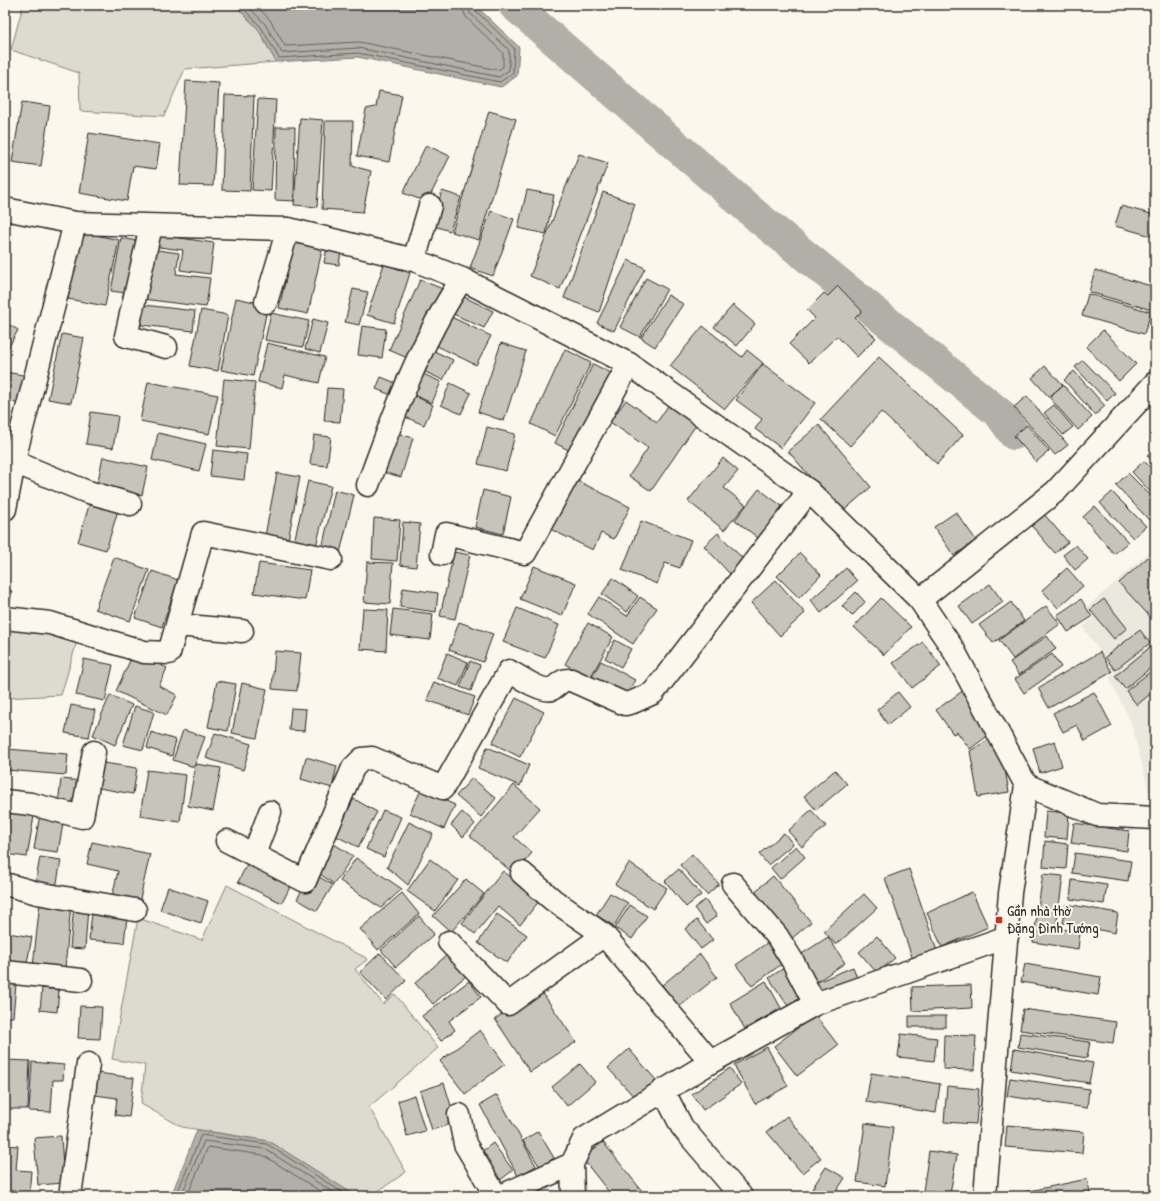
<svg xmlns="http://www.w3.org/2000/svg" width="1160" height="1201" viewBox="0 0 1160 1201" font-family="'Patrick Hand',sans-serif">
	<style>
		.built { fill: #ebe8de }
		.green { fill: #dddad0; stroke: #84827e }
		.water { fill: #b1afa7; stroke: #7b7a75 }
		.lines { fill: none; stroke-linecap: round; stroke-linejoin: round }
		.shore { stroke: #61605d; stroke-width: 1 }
		.canal { stroke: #b1afa7; stroke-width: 32 }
		.building { fill: #c7c4bc; stroke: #2b2b2b }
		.street-casing { stroke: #2b2b2b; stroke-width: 25 }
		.secondary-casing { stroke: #2b2b2b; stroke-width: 25 }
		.street { stroke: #fbf7ec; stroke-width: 22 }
		.secondary { stroke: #fbf7ec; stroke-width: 22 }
		.poi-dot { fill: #c8321e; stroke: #fbf7ec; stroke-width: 1.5 }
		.labels { text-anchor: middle; stroke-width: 4; stroke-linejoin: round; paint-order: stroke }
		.poi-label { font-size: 15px; fill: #2b2b2b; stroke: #fbf7ec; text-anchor: start }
	</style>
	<rect width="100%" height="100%" fill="#fbf7ec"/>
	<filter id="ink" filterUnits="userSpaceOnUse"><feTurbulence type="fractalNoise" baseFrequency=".025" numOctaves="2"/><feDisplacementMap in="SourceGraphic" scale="8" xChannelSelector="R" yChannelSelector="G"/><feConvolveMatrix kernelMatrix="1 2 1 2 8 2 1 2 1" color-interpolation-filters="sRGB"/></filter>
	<g filter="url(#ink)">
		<path class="built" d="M1155,547V811H1154L1131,722L1109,678L1115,673L1083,627L1094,618L1087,607Z"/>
		<path class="green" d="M23,5H235L258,29L276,62L185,69L164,116L80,111L79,73L11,50Z
			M5,625L78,638L61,695L5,698Z
			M227,885L368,959L355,969L383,1004L395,994L438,1048L369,1107L406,1172L371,1196H356L269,1141L182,1127L141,1104L145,1065L112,1059L138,918L202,940Z"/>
		<path class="water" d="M235,5H475L519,47L517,76L501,87L358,57L276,62L258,29Z
			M197,1130L269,1141L356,1196H171Z"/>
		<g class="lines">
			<path class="shore" d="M240,5L261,27L279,58L358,53L500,82L513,73L514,48L474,9L472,5
				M247,5L265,24L282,53L358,48L499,77L509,70V50L470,13L467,5
				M256,5L270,20L285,46L359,42L498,70L503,67V53L466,17L461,5
				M176,1196L201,1135L267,1144L348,1196
				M181,1196L204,1141L265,1149L339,1196
				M187,1196L208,1147L263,1155L328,1196"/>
			<path class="canal" d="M514,5L759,218L1000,414L1014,434"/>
		</g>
		<path class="building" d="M186,81L219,83L213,186L180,185Z
			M379,91L402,95L389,162L357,156L366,109L376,107Z
			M225,95L254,96L250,191L222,190Z
			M258,99L276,100L271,191L252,190Z
			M22,102L50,106L41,166L12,162Z
			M489,111L516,119L479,240L452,232Z
			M300,118L323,120L317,207L294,205Z
			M325,121H353L352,166L371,171L363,212L322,209Z
			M276,127H295L294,201L275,200Z
			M89,133L160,144L156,169L133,166L127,201L79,193Z
			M426,145L450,156L427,202L403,193Z
			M5,153H8L5,174Z
			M579,154L608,163L560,289L530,276Z
			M527,190L554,195L546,234L518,228Z
			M442,191L461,197L450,231L431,225Z
			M603,192L635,204L599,312L564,298Z
			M1121,206L1155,215V237L1115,226Z
			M491,211L514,219L493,276L470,268Z
			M82,232L119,240L105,306L68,299Z
			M153,234L214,243L210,274L180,270L183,250L151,246Z
			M296,235L324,241L308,314L279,308Z
			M121,238L143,242L133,294L111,291Z
			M328,242L342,244L339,265L324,263Z
			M150,249L179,253L176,274L210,278L206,307L143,299Z
			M628,260L645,268L614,331L597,323Z
			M384,264L410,273L394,323L367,315Z
			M1095,270L1155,287V298L1152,310L1089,292Z
			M646,278L667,289L640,337L620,327Z
			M420,280L443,289L412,360L389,350Z
			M838,286L862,311L855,318L876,338L857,357L837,336L809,363L789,344L815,318L807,310L824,293L828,296Z
			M353,289L368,292L359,325L345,322Z
			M458,294L493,311L484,328L449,312Z
			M1088,294L1151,312L1144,334L1082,316Z
			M668,295L683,304L655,347L641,338Z
			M236,298L268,305L253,376L221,370Z
			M144,305L195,311L193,331L141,325Z
			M733,305L755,324L737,346L714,327Z
			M201,310L228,315L218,371L190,366Z
			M271,313L309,321L303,347L265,340Z
			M447,315L491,336L476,365L433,344Z
			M313,319L328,323L320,353L305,349Z
			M5,322L18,330L5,354Z
			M362,326L386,329L382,358L358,355Z
			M703,326L742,357L747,350L763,363L725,409L670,366Z
			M1103,330L1136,364L1119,381L1086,347Z
			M62,334L84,338L71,403L48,399Z
			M267,343L325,357L319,383L285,375L282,388L258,382Z
			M501,343L526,351L504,421L478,412Z
			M565,349L591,363L555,436L531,424Z
			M432,350L453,360L443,380L423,371Z
			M879,357L963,435L937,464L881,412L850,446L821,419Z
			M1083,360L1115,393L1107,401L1075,367Z
			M593,364L615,375L576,454L555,443Z
			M763,364L815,403L781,448L755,429L762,419L736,400Z
			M1045,366L1063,385L1049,397L1032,378Z
			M1074,371L1105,406L1095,415L1064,380Z
			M5,372L29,376L23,404L5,401Z
			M421,373L441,382L432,403L411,394Z
			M381,377L396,383L391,395L376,389Z
			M224,379L255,382L249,449L217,446Z
			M148,382L218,395L209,434L140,421Z
			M450,383L471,393L461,414L441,405Z
			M1063,385L1092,417L1078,430L1049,397Z
			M327,388L343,389L340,422L324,421Z
			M413,395L433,405L424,425L403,416Z
			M1027,396L1068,445L1055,455L1014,407Z
			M626,400L657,422L668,406L696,425L651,491L629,476L648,448L610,422Z
			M1054,405L1073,427L1063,435L1044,413Z
			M5,407L10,408L5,431Z
			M91,412L118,416L113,448L86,444Z
			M819,425L871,487L841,513L788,451Z
			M1027,425L1049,451L1036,462L1014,436Z
			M487,427L515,434L506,471L478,464Z
			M390,431L413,438L401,477L379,471Z
			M158,433L206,444L199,471L152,460Z
			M314,435L331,437L327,466L310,464Z
			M1155,448V464L1147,455Z
			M213,450L247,454L244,480L210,476Z
			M103,457L148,467L142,495L97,485Z
			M723,458L738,471L724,488L746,505L724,530L688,501Z
			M1144,461L1155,472V497L1132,472Z
			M277,473L300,477L288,540L265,536Z
			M1128,473L1155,500V513L1149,520L1116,485Z
			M574,479L630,507L614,539L601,533L593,550L550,529Z
			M308,481L331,486L316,546L294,542Z
			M759,489L786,509L762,541L735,520Z
			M335,490L354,495L340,553L322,549Z
			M483,490L511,497L503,534L475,527Z
			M1112,492L1146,526L1133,538L1100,503Z
			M91,499L119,507L106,550L78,542Z
			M1095,506L1128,542L1114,554L1083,517Z
			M956,512L976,540L954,556L934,527Z
			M1043,513L1068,542L1055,553L1030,524Z
			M374,518L400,520L397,561L372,559Z
			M641,521L691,540L680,568L665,563L657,584L622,570Z
			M403,522L420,524L416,567L400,565Z
			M718,533L744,560L730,574L704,546Z
			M1076,545L1088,559L1075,570L1063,555Z
			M1155,551V622L1119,583Z
			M454,552L470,555L455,619L440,616Z
			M800,553L821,575L799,598L777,576Z
			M114,557L149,570L130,621L95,609Z
			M367,562L393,563L390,604L364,602Z
			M259,563L310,570L305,600L254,593Z
			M534,566L576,583L562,616L520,599Z
			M846,568L857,581L821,613L811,600Z
			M1067,568L1083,586L1058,608L1042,590Z
			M152,571L178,580L162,627L135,618Z
			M613,578L638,596L627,612L602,594Z
			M776,580L805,613L780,636L751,603Z
			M990,584L1003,602L972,624L959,606Z
			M403,588L438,593L436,612L400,607Z
			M5,590L12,591L8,613H5Z
			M856,592L865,602L852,616L842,606Z
			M599,597L627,616L640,597L657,608L633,644L588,614Z
			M881,598L911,627L884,655L854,627Z
			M1081,599L1092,617L1068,632L1057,615Z
			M1104,599L1127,628L1114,639L1090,610Z
			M1011,602L1024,621L993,643L979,625Z
			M1046,606L1060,624L1013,659L999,640Z
			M517,608L559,625L545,658L503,642Z
			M363,609L388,610L386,651L360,649Z
			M393,609L433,614L430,640L390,635Z
			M459,622L493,634L483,662L449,650Z
			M588,623L613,637L590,678L565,664Z
			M1140,630L1150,643L1115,670L1105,657Z
			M1047,636L1056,649L1019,675L1010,662Z
			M615,640L631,649L621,667L605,658Z
			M923,642L941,666L912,688L893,663Z
			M1154,644L1155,664L1125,689L1115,676Z
			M275,651L301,653L297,691L272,689Z
			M134,652L167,668L159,686L177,695L167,715L116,691Z
			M1100,652L1112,672L1049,708L1038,688Z
			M447,653L468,662L458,686L437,678Z
			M1052,654L1061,667L1024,693L1015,679Z
			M84,659L113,665L105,701L76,695Z
			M470,661L480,665L471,691L460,687Z
			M601,661L635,680L623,701L589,682Z
			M1155,668V690L1137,705L1126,691Z
			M217,681L236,684L228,731L208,727Z
			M434,682L475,697L468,715L427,700Z
			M242,683L267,689L257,738L232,733Z
			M964,690L994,731L970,749L957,732L953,734L936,710Z
			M898,692L910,707L888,725L877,710Z
			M1094,692L1112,726L1085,741L1077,725L1063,732L1053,713Z
			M110,695L132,705L115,745L93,735Z
			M516,698L544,712L520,757L492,743Z
			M71,705L95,710L89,737L65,733Z
			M135,706L154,712L143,750L123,745Z
			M291,708L306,709L304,731L289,730Z
			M183,730L205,737L194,767L173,760Z
			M151,732L176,740L172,756L147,748Z
			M215,733L251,744L243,770L206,758Z
			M993,737L1002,753L1009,792L978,797L970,751Z
			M1055,741L1062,766L1040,773L1033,748Z
			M487,747L529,765L520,786L478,768Z
			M7,749L68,754L66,775L6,770Z
			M306,757L337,766L332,788L301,779Z
			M1155,761V779L1151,762Z
			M97,762L137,768L133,794L93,787Z
			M196,764L221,768L213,811L188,806Z
			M147,770L186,775L180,822L140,816Z
			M835,770L847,784L816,810L804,796Z
			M472,778L496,798L481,817L456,796Z
			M61,779L82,781L79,806L58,804Z
			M514,785L540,808L514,837L532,853L514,874L470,836Z
			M421,790L455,805L444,829L410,813Z
			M354,799L377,812L358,847L334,835Z
			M383,810L401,817L384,857L366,849Z
			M811,810L826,826L802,847L788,831Z
			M1046,811L1069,813L1067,839L1044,837Z
			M10,812L34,816L27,857L5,854V840Z
			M462,812L475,824L463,837L451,825Z
			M40,814L64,818L58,852L34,849Z
			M409,822L433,834L408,885L387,867Z
			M1074,823L1129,831L1127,851L1071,843Z
			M784,833L793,844L768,865L759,854Z
			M1045,841L1068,844L1066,869L1043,867Z
			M92,842L150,854L139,903L112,897L118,871L87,864Z
			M331,842L353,856L334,884L313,869Z
			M796,846L805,857L780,879L771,868Z
			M1075,853L1131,861L1128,881L1072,873Z
			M692,854L719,884L707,895L680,865Z
			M40,857L61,860L56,888L35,885Z
			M356,858L402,889L381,908L340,881Z
			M430,859L458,880L435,911L407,891Z
			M248,862L292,883L282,903L238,882Z
			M629,863L667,888L653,909L615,884Z
			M679,869L701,895L686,907L665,881Z
			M909,869L937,951L913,960L885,878Z
			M503,871L540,900L520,925L498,906L475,934L462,923Z
			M312,873L333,885L317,911L297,899Z
			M1043,874L1063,876L1056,928L1080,932L1078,949L1033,942Z
			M773,876L811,922L790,940L752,894Z
			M466,879L484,894L451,932L433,916Z
			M1072,880L1107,885L1104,904L1070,899Z
			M168,887L208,901L201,923L160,910Z
			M972,892L988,927L942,947L927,913Z
			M402,893L419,914L378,950L360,929Z
			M610,893L628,903L614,926L596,915Z
			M864,894L877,908L836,945L824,931Z
			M705,900L717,916L706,924L694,908Z
			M40,902L71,905L65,968L33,966Z
			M1066,904L1118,913L1115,933L1063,923Z
			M74,905L88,907L85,949L70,948Z
			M630,905L647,916L632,939L615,928Z
			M92,913L127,917L124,943L89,940Z
			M497,914L527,935L507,963L478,943Z
			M419,916L434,934L396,967L381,950Z
			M697,920L713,940L701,949L685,929Z
			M8,933L32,937L26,968L5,964V949Z
			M877,936L895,958L877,973L859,952Z
			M828,937L845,963L815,983L797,957Z
			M771,940L787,960L752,986L736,965Z
			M380,953L406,981L386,1000L360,972Z
			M448,954L467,975L433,1004L415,983Z
			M700,954L717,977L679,1007L662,985Z
			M1025,964L1101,977L1098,995L1021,982Z
			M788,965L807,993L788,1006L769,978Z
			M853,967L859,983L817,1001L810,985Z
			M469,981L481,997L449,1021L455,1030L441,1041L422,1016Z
			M766,981L781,1008L745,1029L730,1003Z
			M5,983L16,984L13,1017H5Z
			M971,985L972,1008L913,1011L912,987Z
			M42,988L59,990L57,1012L40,1010Z
			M540,989L576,1042L530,1072L495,1019Z
			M80,1006L102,1007L100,1039L78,1038Z
			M1023,1009L1116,1022L1113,1043L1020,1030Z
			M815,1015L838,1045L797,1076L774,1046Z
			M909,1016H946V1027H909Z
			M480,1030L505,1064L465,1094L440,1061Z
			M1020,1033L1090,1042L1087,1058L1018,1047Z
			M901,1034L937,1038L934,1061L898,1057Z
			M944,1035L976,1036L974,1070L943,1069Z
			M767,1047L788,1086L755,1104L734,1065Z
			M629,1049L656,1080L635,1098L608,1068Z
			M1014,1049L1093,1063L1089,1083L1011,1070Z
			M5,1060L30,1061L28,1109H5Z
			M32,1062L64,1065L63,1080H53L51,1112L29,1111Z
			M580,1064L595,1082L567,1106L552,1087Z
			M730,1068L741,1084L703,1110L692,1094Z
			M98,1073L134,1078L129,1117L115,1115L117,1098L95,1095Z
			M871,1073L940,1084L936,1113L866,1102Z
			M1010,1078L1089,1089L1087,1108L1007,1096Z
			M444,1083L456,1122L432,1130L420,1091Z
			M947,1086L979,1089L976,1124L944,1122Z
			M414,1095L425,1131L407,1136L398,1101Z
			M497,1095L536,1166L518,1176L480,1105Z
			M787,1116L821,1158L802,1173L767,1132Z
			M865,1123L893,1127L885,1186L857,1182Z
			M1007,1125L1084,1132L1082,1153L1005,1147Z
			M538,1131L554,1158L540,1167L523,1141Z
			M61,1136L64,1183L38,1185L34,1138Z
			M603,1142L646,1196H612L582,1158Z
			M493,1143L513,1170L498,1182L477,1155Z
			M5,1145L18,1146L16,1170L31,1171L29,1196L5,1194Z
			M929,1151L957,1155L950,1194L923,1191Z
			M826,1167L845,1178L833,1196H823L812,1189Z
			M1087,1179L1091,1196H1006Z
			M132,1193L147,1196H132Z"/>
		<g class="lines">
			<defs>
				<path id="street" d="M151,226L126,336L166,347
					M414,260L430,206
					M266,302L288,229
					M14,462L85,491L130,504
					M368,485C394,414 420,342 462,279
					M5,509L17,448L75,223
					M442,554L446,534L525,553L629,364
					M920,600L1056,491L1155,383
					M5,618L50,623L144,652L169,653L203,533L331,559
					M177,625L242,631
					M1026,785L1097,815L1155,818
					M5,801L31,804L82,817L94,752
					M227,841L305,881L353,768L362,759L372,758L443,788L509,671C518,676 543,693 552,689C559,685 561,679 571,680L625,704L633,702L653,693L809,491
					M254,854L270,812
					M522,873L553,900L604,935L711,1062
					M5,884L37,893L135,910
					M733,884L777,936L792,960L815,1004
					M449,942L508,1004L604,935
					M5,972L81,980
					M663,1090L682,1127L741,1196
					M459,1115L465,1144L496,1196
					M572,1164L573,1196
					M70,1196L88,1064
					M501,1196L572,1164L584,1139L711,1062L815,1004L1007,937"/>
				<path id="secondary" d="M5,209L75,223L288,229L414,260L462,279L629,364L809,491L920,600L953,649L1026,785L1010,893L985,1196"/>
			</defs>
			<use href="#street" class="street-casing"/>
			<use href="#secondary" class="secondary-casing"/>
			<use href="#street" class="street"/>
			<use href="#secondary" class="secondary"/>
		</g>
	</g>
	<rect class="poi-dot" x="995" y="916" width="8" height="8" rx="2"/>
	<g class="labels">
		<g class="poi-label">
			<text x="1007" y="916">Gần nhà thờ<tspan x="1007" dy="17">Đặng Đình Tướng</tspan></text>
		</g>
	</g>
	<rect width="1160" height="1201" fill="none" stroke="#fbf7ec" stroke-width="20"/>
	<rect x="10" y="10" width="1140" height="1181" fill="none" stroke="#2b2b2b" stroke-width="1.5" filter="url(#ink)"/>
</svg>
